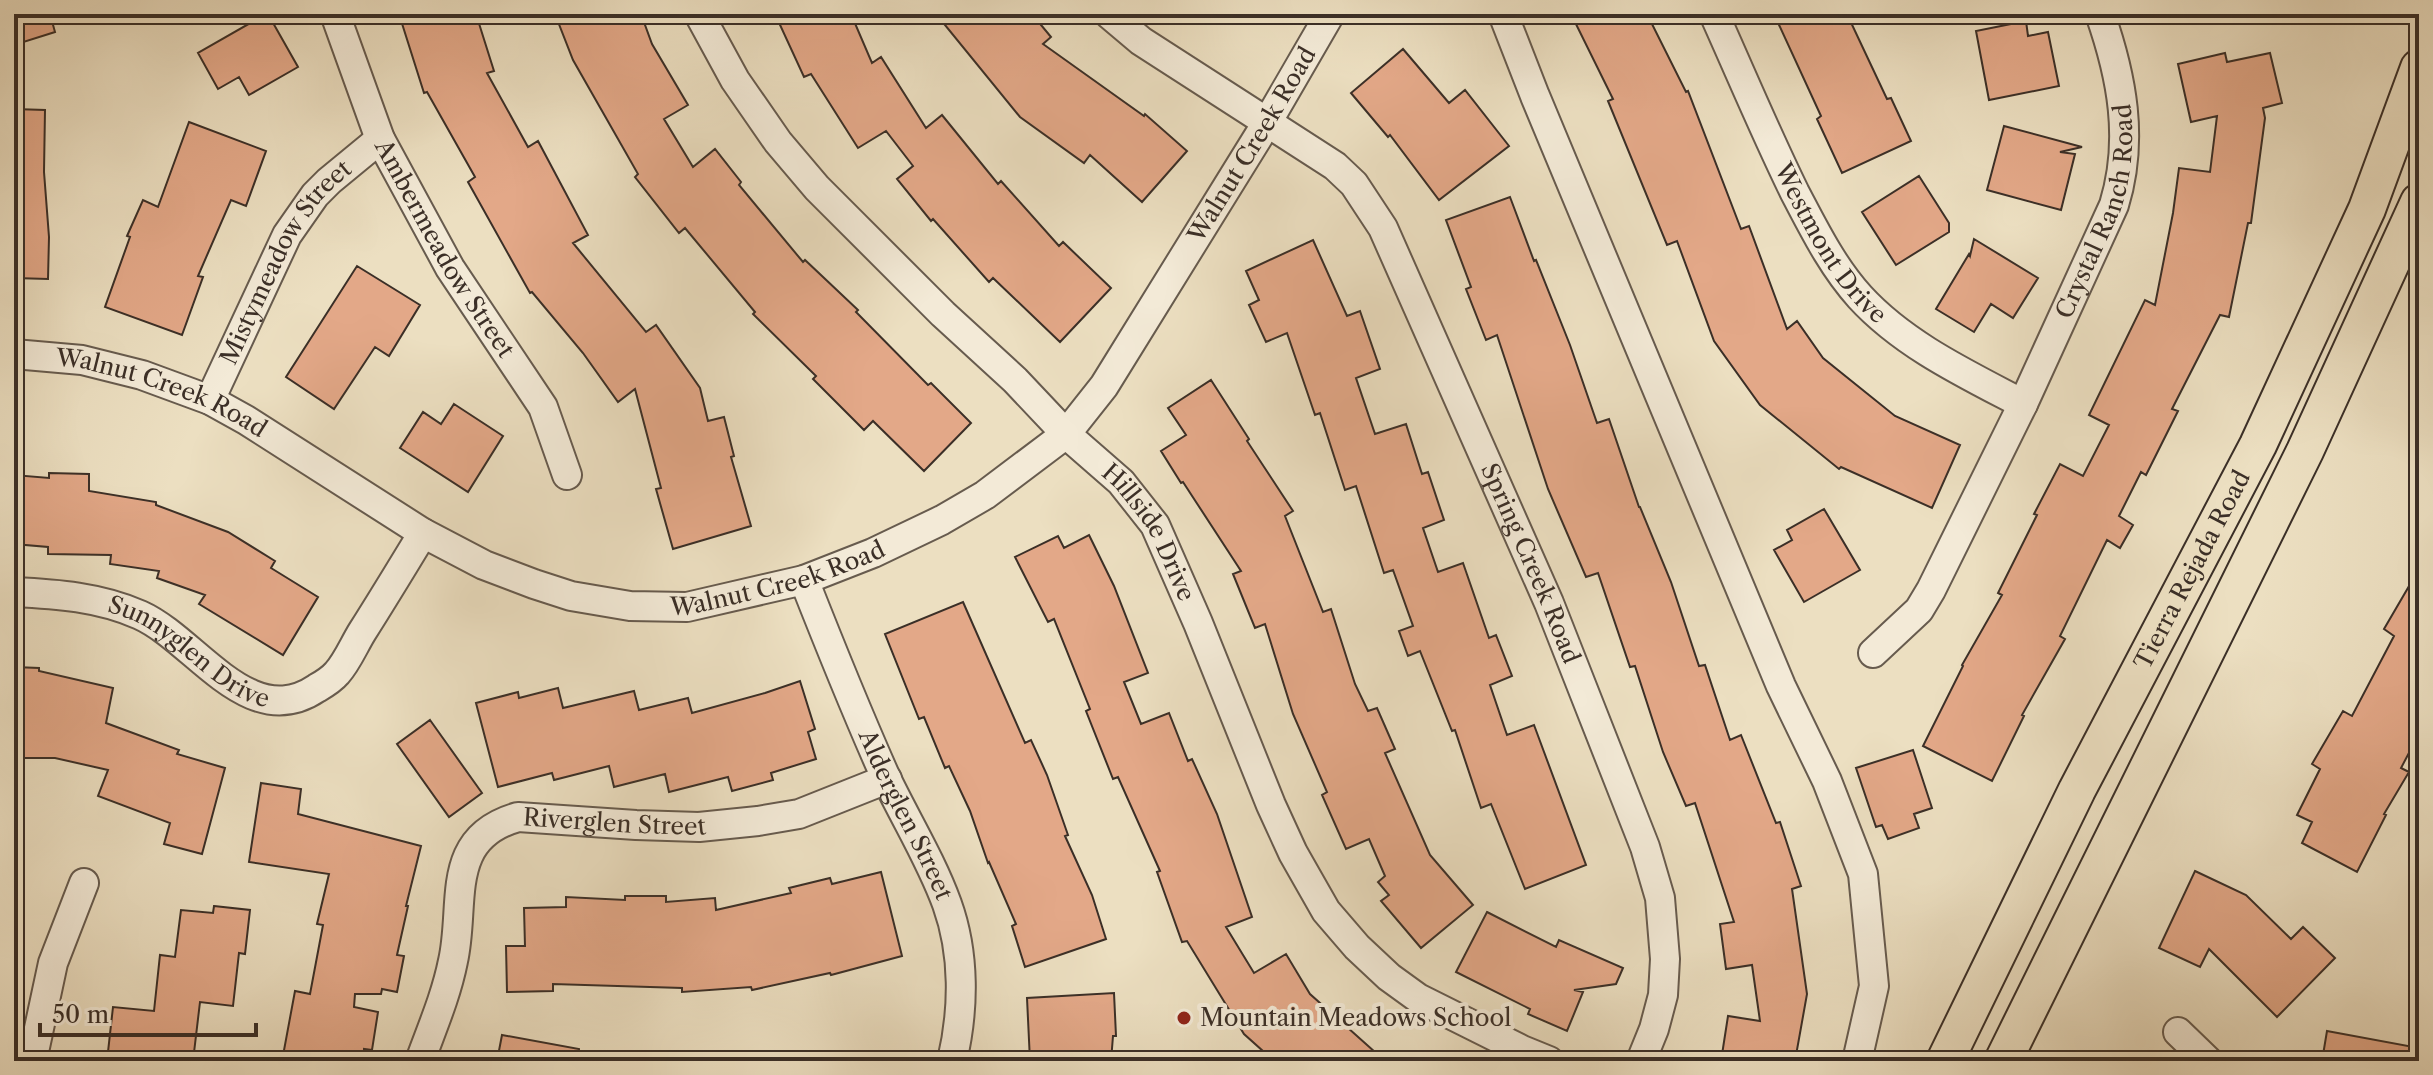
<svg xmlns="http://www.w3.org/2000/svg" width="2433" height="1075" viewBox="0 0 2433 1075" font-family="'Libre Caslon Text',serif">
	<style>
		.building { fill: #e3a888; stroke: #3b2f27; stroke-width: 2 }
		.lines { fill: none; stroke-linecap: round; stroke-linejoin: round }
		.minor-casing { stroke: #675b4e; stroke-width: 32 }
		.major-casing { stroke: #3b2f27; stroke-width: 40 }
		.minor { stroke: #f3ead7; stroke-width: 28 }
		.major { stroke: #ecdfc1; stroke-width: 36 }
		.poi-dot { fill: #8f2418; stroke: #f3ead7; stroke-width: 3 }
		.labels { text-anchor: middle; stroke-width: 8; stroke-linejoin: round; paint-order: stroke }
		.street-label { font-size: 24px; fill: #3b2f27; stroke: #f3ead7 }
		.poi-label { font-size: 24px; fill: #3b2f27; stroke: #f3ead7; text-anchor: start }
	</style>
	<rect width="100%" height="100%" fill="#ecdfc1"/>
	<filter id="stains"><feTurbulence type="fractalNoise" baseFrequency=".0025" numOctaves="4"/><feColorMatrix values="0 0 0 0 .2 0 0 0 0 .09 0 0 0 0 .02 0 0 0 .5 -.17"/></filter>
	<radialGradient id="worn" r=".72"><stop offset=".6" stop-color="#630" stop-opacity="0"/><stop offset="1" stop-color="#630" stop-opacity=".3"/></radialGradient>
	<path class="building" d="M14,14H50L55,32L14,45Z
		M266,14H268L298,67L249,95L239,77L218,89L198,53Z
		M399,14H476L494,71L487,73L528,147L538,141L588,235L573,243L646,332L656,325L700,388L708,421L724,417L734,456L731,457L751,526L673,549L656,489L661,488L635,389L618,402L583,353L532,292L530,293L468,182L475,177L427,92L424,93Z
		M555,14H641L652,44L688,105L664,119L693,167L715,149L741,182L739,185L803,262L805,260L858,310L856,312L928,385L931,383L971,423L924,471L873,421L864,430L813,379L816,376L753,314L755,312L685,228L679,233L635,177L638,174L573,60Z
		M775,14H851L872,63L881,57L926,128L942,115L998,184L1001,181L1059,246L1063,242L1111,288L1060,342L993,278L989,282L933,219L931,221L897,179L913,166L886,131L858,148L811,74L804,77Z
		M936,14H1032L1051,37L1043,44L1144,116L1145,114L1187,151L1142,202L1090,155L1084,163L1020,117Z
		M1571,14H1647L1686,92L1688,91L1741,229L1749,226L1787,329L1797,321L1823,358L1895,416L1960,445L1932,508L1841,467L1839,469L1760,405L1714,341L1677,241L1667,245L1608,101L1613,99Z
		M1774,14H1847L1887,99L1891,98L1911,141L1842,173L1817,119L1821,116Z
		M2026,21L2028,36L2048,32L2059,86L1989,100L1976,31Z
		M1403,49L1449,103L1465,90L1509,146L1439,200L1390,135L1388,137L1351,93Z
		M2225,53L2227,62L2270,53L2282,103L2263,108L2265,118L2251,223H2248L2229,317L2220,315L2172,409L2178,411L2146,475L2141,472L2119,516L2133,525L2120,548L2107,540L2060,636L2065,639L2022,715L2024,716L1992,781L1923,746L1963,666L1962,665L2002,595L1998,593L2037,515L2034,514L2060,464L2083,476L2109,425L2089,415L2145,300L2155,305L2173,213L2179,168L2210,172L2217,116L2191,122L2178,64Z
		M14,109L45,110L44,172L49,237L48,279L14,278Z
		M189,122L266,151L246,206L231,200L198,276L203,277L182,335L105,307L130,237L127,236L143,200L158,207Z
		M2004,126L2082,147L2060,152L2075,154L2061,210L1987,190Z
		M1919,176L1949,223V232L1896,265L1862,212Z
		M1510,197L1534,261L1536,260L1570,345L1597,423L1609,419L1639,507H1640L1671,582L1699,666L1705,665L1730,740L1741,735L1776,823L1780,822L1801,886L1792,889L1807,994L1795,1061H1721L1728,1016L1760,1021L1752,965L1726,969L1720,924L1734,922L1695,803L1686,806L1663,752L1635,666L1630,667L1598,573L1586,577L1548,489L1497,335L1486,340L1466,289L1471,287L1446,220Z
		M1974,239L2038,278L2013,318L1991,304L1974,332L1936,309L1969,254L1970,256Z
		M1313,240L1347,316L1360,311L1380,369L1356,378L1375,434L1406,424L1422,474L1428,472L1444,520L1423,528L1438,572L1463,563L1489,638L1496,635L1512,676L1490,685L1507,735L1534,725L1586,865L1525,889L1491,804L1481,808L1455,730L1452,731L1420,651L1408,656L1399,631L1413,626L1393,570L1384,573L1356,486L1345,490L1320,413L1315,415L1287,333L1266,342L1249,305L1259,300L1246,271Z
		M357,266L420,305L389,356L375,347L334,409L286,377Z
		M1211,380L1249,439L1247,441L1293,511L1285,516L1323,612L1331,609L1355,684L1368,711L1377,708L1395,749L1385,753L1430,855L1473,905L1421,948L1381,901L1389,895L1378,882L1385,876L1369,839L1346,849L1322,795L1327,792L1293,714L1265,624L1255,628L1233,574L1241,571L1183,482L1181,483L1161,451L1186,435L1168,408Z
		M454,404L503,436L468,492L400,448L423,412L441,424Z
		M49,473L89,474V491L156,502V505L228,532L275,561L271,568L318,597L283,655L199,604L205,595L157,578L159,571L110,564L111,555L48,554V547L14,544V475L49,478Z
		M1824,509L1860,570L1804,602L1774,550L1792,540L1787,530Z
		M1089,535L1114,586L1148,673L1124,682L1141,724L1169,713L1188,761L1192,759L1217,814L1252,917L1226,927L1254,973L1286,954L1310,994L1385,1061H1274L1244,1034L1187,941L1182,942L1157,872L1160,871L1118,777L1113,779L1086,711L1090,709L1054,619L1048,622L1015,557L1058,536L1064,548Z
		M2419,569V734L2401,768L2409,772L2384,814L2386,815L2357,872L2302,843L2312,822L2297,815L2320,769L2312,764L2343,711L2352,716L2394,636L2384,629Z
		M963,602L1025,743L1031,740L1047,775L1068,835L1065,836L1092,895L1106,939L1025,967L1012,926L1016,924L989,862L988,863L970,811L949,766L945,768L924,717L919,719L885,634Z
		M14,667L39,668V671L113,688L106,723L179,750L177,754L225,768L202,854L164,844L170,823L98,796L108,770L55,758H14Z
		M800,681L815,729L808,732L816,759L771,773L773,780L732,791L728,777L669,792L665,774L614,787L609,766L554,780L552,773L498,787L476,703L518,692L519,698L558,688L563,708L634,691L639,710L688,698L692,713L765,693Z
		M430,720L482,793L449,817L397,744Z
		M1913,750L1932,808L1914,814L1919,828L1888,839L1882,825L1876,827L1856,768Z
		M261,783L301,789L298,814L421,846L406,906H408L397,955L404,956L397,992L382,989L381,994H355L354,1007L378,1012L372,1050L364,1049V1061H282L295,991L310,994L323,925L317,924L329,874L249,862Z
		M2195,871L2246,895L2291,939L2303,927L2335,958L2277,1017L2209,949L2200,967L2159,948Z
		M881,872L902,956L831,975L830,973L752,990L751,987L682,992V988L553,984V991L507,992L506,946H525L524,908L566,907V897L625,900V896H666V902L715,898L716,910L791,893L789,888L830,878L832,884Z
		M214,906L250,910L245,954L239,953L233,1006L200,1002L193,1061H107L113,1007L154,1011L160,955L175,957L181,910L213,913Z
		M1487,912L1556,947L1559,940L1623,968L1616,984L1574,990L1583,992L1567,1031L1528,1014L1530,1009L1456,972Z
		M1114,993L1116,1036H1113L1111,1061H1030L1027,998Z
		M2327,1031L2419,1048V1061H2322Z
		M502,1035L579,1049L578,1061H497Z"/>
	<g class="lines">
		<defs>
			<g id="minor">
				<path id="s1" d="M335,14L380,139L450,268L543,407L567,475"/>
				<path id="s2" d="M699,14L735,80L778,142L817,188L943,314L1015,380L1066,434L1121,482L1155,525L1198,623L1271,805L1293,853L1326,911L1357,947L1389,977L1418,998L1522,1050L1549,1061"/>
				<path id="s3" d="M1109,14L1141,41L1335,166L1354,184L1383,228L1549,603L1645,847L1660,898L1665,959L1663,995L1654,1029L1641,1061"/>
				<path d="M1503,14L1535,96L1781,686L1827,781L1863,874L1874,986L1857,1061"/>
				<path id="s4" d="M1714,14C1741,74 1766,134 1795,193C1814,229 1832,266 1860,297C1904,345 1966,374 2023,404"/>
				<path id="s5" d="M14,354L82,360L142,375L210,400L246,420L423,533L484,565L534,584L571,596L630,606L687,607L804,580L873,553L942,520L985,495L1066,434L1104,386L1268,121L1330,14"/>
				<path id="s6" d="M210,400L287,235L315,195L329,181L380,139"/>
				<path id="s7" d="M804,580C830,646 857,713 886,778C906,820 931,860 947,904C965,954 964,1010 952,1061"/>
				<path id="s8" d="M14,592C56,594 100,597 140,615C196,640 249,734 317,688C324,684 331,680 337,673C347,662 354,645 362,632C383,599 403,566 423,533"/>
				<path id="s9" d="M1873,653L1919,610L1931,590L2023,404L2114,205C2134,140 2122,77 2100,14"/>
				<path d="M2178,1032L2208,1061"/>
				<path d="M32,1061L53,963L84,883"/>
				<path id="s10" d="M420,1061C432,1028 446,996 453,961C466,904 443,838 518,817L636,825L699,827L758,821L799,814L887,779"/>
			</g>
			<g id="major">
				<path id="s11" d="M1945,1061L2077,790L2258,445L2367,209L2419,68"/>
				<path d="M2003,1061L2305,451L2419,202"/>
			</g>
		</defs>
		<use href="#minor" class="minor-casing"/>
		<use href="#major" class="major-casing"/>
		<use href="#minor" class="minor"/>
		<use href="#major" class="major"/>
	</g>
	<circle class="poi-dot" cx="1184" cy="1018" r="8"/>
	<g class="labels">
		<g class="street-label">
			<text dy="8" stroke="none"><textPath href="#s5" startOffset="1498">Walnut Creek Road</textPath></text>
			<text dy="8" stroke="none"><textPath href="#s9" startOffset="502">Crystal Ranch Road</textPath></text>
			<text dy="8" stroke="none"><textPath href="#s4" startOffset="258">Westmont Drive</textPath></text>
			<text dy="8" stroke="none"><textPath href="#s1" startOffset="260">Ambermeadow Street</textPath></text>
			<text dy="8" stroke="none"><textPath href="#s6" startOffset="158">Mistymeadow Street</textPath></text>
			<text dy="8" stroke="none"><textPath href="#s5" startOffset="154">Walnut Creek Road</textPath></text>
			<text dy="8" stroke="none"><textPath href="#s2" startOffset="692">Hillside Drive</textPath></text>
			<text dy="8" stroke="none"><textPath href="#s3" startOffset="718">Spring Creek Road</textPath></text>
			<text dy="8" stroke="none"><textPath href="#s11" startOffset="550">Tierra Rejada Road</textPath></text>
			<text dy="8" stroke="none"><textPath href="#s5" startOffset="826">Walnut Creek Road</textPath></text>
			<text dy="8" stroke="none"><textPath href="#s8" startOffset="190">Sunnyglen Drive</textPath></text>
			<text dy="8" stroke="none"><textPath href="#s7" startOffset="256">Alderglen Street</textPath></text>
			<text dy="8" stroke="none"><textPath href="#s10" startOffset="374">Riverglen Street</textPath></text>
		</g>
		<g class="poi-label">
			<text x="1200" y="1026">Mountain Meadows School</text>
		</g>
	</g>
	<rect width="2433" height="1075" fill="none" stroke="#ecdfc1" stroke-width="48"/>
	<rect x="16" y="16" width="2401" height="1043" fill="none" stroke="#3b2f27" stroke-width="4"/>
	<rect x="24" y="24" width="2385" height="1027" fill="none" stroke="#3b2f27" stroke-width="2"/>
	<path d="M40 1023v12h216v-12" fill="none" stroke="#3b2f27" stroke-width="4"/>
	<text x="52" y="1023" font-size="24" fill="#3b2f27" stroke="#f3ead7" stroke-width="6" paint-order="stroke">50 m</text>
	<rect width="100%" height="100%" filter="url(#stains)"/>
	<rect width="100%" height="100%" fill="url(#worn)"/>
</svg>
